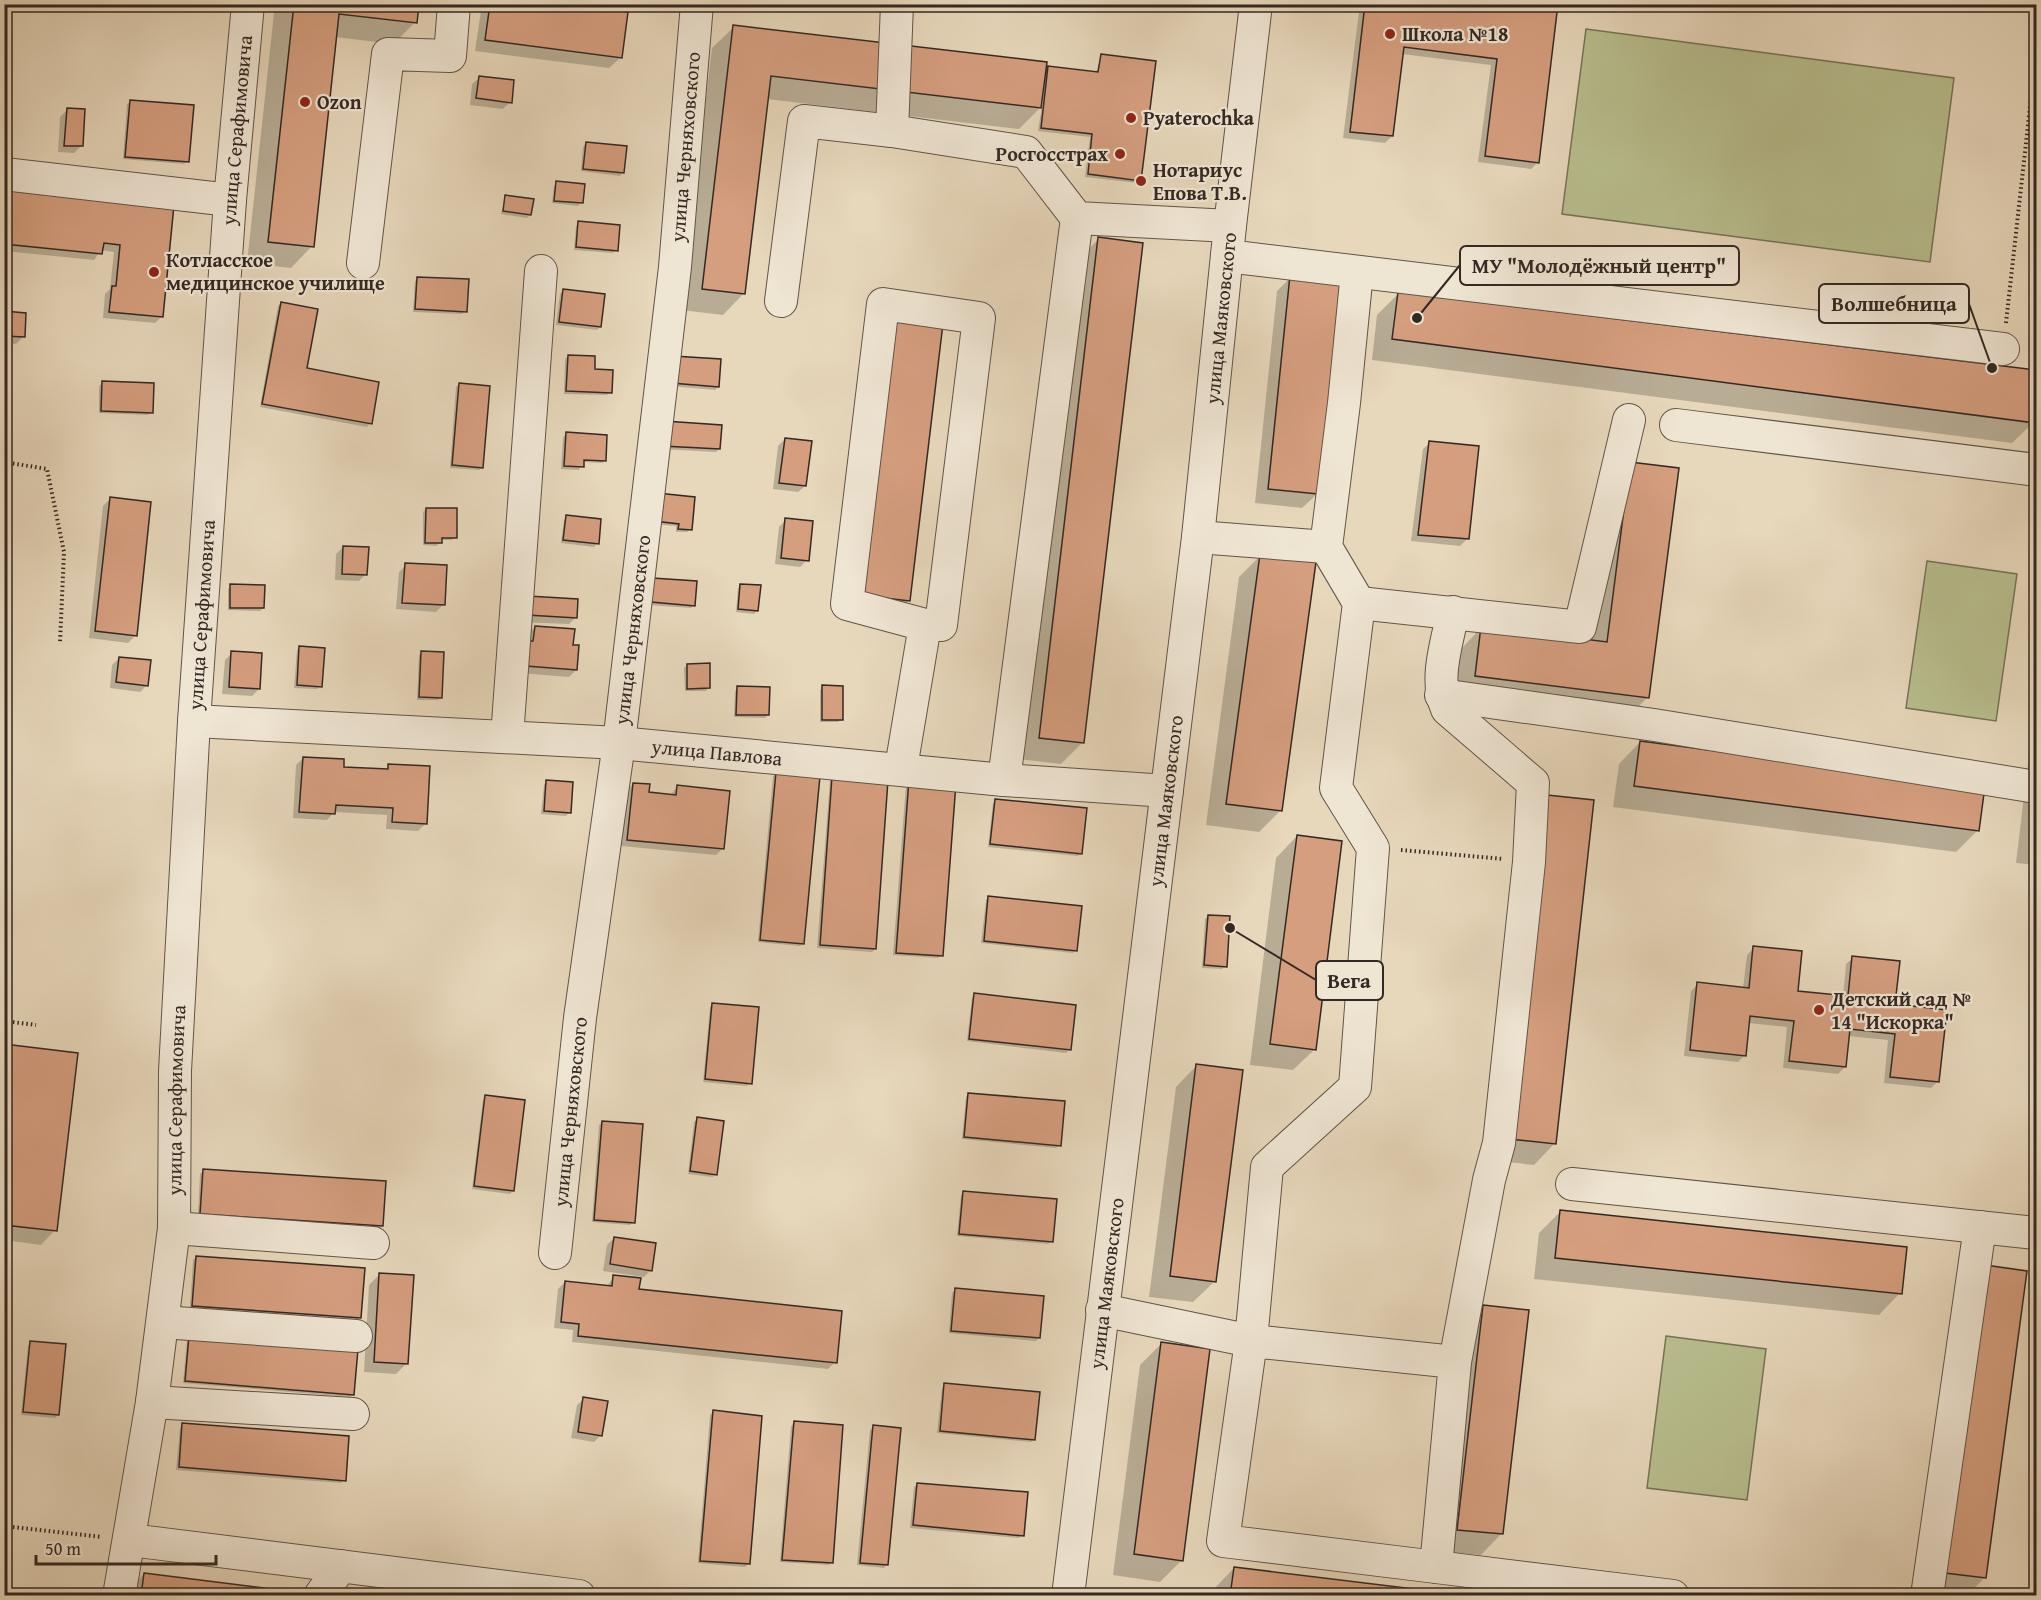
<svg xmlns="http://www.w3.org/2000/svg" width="2041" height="1600" viewBox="0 0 2041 1600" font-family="'Gentium Book Plus',serif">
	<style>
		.green { fill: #b8be8e; stroke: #767358; stroke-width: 1.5 }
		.shadow { fill: #0003 }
		.building { fill: #d59e7f; stroke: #342823; stroke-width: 1.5 }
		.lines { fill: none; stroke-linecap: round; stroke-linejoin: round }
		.minor-casing { stroke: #615449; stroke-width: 34 }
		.path { stroke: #342823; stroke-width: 4; stroke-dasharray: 1.5 3; stroke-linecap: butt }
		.minor { stroke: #efe5d3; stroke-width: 32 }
		.poi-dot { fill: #8f2418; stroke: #efe5d3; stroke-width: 2 }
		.labels { text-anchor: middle; stroke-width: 4.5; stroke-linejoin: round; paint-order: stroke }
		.poi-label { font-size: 20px; font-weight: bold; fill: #342823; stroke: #efe5d3; text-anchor: start }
		.street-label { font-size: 20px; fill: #342823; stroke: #efe5d3 }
		.leader { fill: none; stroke: #342823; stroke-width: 2 }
		.callout-dot { fill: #342823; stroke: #efe5d3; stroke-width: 2 }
		.callout { fill: #efe5d3; stroke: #342823; stroke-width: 2 }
		.callout-label { font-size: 21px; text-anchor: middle; font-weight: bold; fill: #342823 }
	</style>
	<rect width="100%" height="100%" fill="#e7d7bb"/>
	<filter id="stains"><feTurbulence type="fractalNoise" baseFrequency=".00333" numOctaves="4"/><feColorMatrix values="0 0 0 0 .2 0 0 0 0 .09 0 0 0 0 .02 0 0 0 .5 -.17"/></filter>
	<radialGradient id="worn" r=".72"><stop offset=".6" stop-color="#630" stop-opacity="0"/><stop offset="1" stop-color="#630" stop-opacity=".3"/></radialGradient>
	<path class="green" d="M1586,29L1954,78L1930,262L1562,214Z
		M1927,561L2017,574L1996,721L1906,708Z
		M1666,1336L1766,1349L1747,1500L1647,1488Z"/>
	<path class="shadow" d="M140,4H185L181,8Z
		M275,4H417L415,22L394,44L335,37L312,246L291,268L247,263Z
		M482,4H563L620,58L609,68L475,51Z
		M1360,4H1462L1497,8L1498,4H1557L1538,162L1531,169L1478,162L1491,65L1402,54L1392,136L1385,143L1343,138Z
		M734,27L1044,72L1049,67L1096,73L1101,56L1140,180L1137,183L1085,177L1090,137L1038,131L1042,106L1019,129L767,99L744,293L723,315L681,310L712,48Z
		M479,78L510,102L503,109L470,105L472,84Z
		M131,101L187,161L184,164L123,159L127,104Z
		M67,110L81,146L74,153L58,152L60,117Z
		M586,143L623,172L620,176L581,171L583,147Z
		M557,183L581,202L578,206L552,203L554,186Z
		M4,189L173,207L162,316L155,323L103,318L105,294L110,289L114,252L101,250L94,260L4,251Z
		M506,196L530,215L527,218L501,214Z
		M579,223L616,250L613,253L574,250L576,226Z
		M1099,239L1082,743L1061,764L1018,759L1077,260Z
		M1291,277L1317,494L1302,508L1255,503L1277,291Z
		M418,278L465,311L462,314L413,312L415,281Z
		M563,291L600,327L597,330L556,325L560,294Z
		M1399,293L2036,372L2034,422L2012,443L1372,360L1377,315Z
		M281,303L305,369L370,423L367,427L260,407L278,306Z
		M4,313L23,337L16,344L4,343Z
		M872,332L909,600L887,622L838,616Z
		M568,356L593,371L610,392L607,395L564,394L565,359Z
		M671,360L718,387L715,390L669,386Z
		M102,383L151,412L148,415L99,413V386Z
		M459,384L482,467L479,470L450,468L456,387Z
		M661,426L719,449L716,452L660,449Z
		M566,434L605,460L602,463L582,462L579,470L561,469L563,437Z
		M785,439L805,486L798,492L773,489L778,446Z
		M1430,443L1467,539L1460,546L1411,541L1423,449Z
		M1631,464L1648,697L1626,719L1454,697L1461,649L1482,627L1589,641L1609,485Z
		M654,498L690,529L687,532H676V526L652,524Z
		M110,499L135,636L128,643L89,638L103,506Z
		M426,509L455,537L452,540H440L437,546L423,545V512Z
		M567,517L597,543L594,547L561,543L564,520Z
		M786,520L807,560L800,567L775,564L779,527Z
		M343,547L366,574L359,581L335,580L336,554Z
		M1260,556L1281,810L1259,832L1206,825L1239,577Z
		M406,565L443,605L436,612L396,609L399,572Z
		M650,582L694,605L691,608L648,605Z
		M741,585L757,611L754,614L736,612L738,588Z
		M231,586L263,608L260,611L228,610V589Z
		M522,604L576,617L569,624L521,622Z
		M535,627L572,646L576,670L569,677L520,673L528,634Z
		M300,647L320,686L317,689L294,688L297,650Z
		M422,652L441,697L438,700H417L419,655Z
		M232,653L259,689L252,696L222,694L225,660Z
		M119,658L147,685L140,692L110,688L112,665Z
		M687,665L709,687L706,691H685L684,668Z
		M823,687L841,719L838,722H820V690Z
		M738,688L768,715L765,718L734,717L735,691Z
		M2036,696V865L2016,863Z
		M1640,742L1977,831L1956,852L1613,807L1619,764Z
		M303,758L342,769L384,771L389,766L425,824L418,831L386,829L387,815L334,812L327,820L293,818L296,765Z
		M777,773L803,943L800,946L758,942L773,776Z
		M833,777L875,949L872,952L817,948L830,780Z
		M547,781L569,813L566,816L541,814L544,785Z
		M909,781L941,955L938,958L893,955L906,784Z
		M633,784L648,794L670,796L677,787L723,848L716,855L621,846L626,791Z
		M996,800L1081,853L1078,856L988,847L993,803Z
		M1526,818L1555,1143L1534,1165L1489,1160Z
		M1297,836L1315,1049L1293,1070L1250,1065L1276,858Z
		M989,897L1076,950L1073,953L981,943L986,900Z
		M1208,916L1225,966L1222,969L1202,968L1205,919Z
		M1754,948L1796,992L1843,997L1846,964L1853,958L1893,1006L1938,1081L1931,1088L1884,1083L1888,1040L1848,1036L1845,1067L1838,1074L1783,1068L1787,1027L1748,1023L1745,1055L1738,1062L1684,1056L1691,991L1698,984L1743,989L1747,955Z
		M975,995L1069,1050L1066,1053L967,1041L972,998Z
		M713,1004L750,1083L747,1086L703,1082L710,1007Z
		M4,1046L55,1230L41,1245L4,1240Z
		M1197,1065L1215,1281L1193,1302L1149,1297L1176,1087Z
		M969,1094L1059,1145L1056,1148L962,1139L966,1097Z
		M486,1097L513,1191L510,1194L472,1189L483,1100Z
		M697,1119L716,1174L713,1177L688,1174L694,1122Z
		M602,1122L633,1222L630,1225L592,1222L599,1125Z
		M203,1171L382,1226L379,1229L198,1217L200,1174Z
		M964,1192L1052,1241L1048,1244L957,1236L961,1195Z
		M1560,1212L1900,1293L1879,1315L1534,1279L1539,1233Z
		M614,1238L651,1270L644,1277L603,1271L607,1245Z
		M196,1257L360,1318L357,1321L190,1308L193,1260Z
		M380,1274L407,1363L396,1374L364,1372L369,1285Z
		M614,1277L638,1291L835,1362L828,1369L572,1342L573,1330L554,1328L558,1289L565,1282L606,1287Z
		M1965,1288L1985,1577L1967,1596H1938Z
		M955,1290L1039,1338L1036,1341L949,1333L952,1293Z
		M1483,1306L1502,1533L1481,1555L1436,1551L1462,1328Z
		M190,1337L353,1394L350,1397L183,1383L187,1340Z
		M31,1343L58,1415L55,1418L21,1415L28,1346Z
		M1161,1344L1181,1561L1160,1582L1113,1575L1140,1365Z
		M945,1385L1034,1439L1031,1442L937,1433L942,1388Z
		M584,1399L601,1435L594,1442L571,1438L577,1405Z
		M713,1412L748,1564L745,1567L698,1563L710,1415Z
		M794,1423L832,1562L829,1565L780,1562L791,1426Z
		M183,1425L344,1480L341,1483L176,1470L180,1428Z
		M873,1427L887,1564L884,1568L857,1565L870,1430Z
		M917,1484L1022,1535L1019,1538L910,1528L914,1487Z
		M1234,1568L1460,1596H1212L1213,1590Z
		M144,1574L285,1596H136L137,1581Z"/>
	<path class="building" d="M294,4H419L417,23L339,14L314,247L268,242Z
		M490,4H575L628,12L622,58L485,40Z
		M1365,4H1477L1503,7V4H1558L1539,163L1485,156L1497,59L1404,47L1393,136L1350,132Z
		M733,25L1047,62L1041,108L771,76L745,294L702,289Z
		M1101,54L1156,61L1141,181L1088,174L1092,134L1041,128L1048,66L1098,72Z
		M479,76L514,80L512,103L476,98Z
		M130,100L194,105L189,162L125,157Z
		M67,108L85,109L83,146H64Z
		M586,142L627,146L624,173L583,169Z
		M556,181L585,184L583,203L554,201Z
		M4,188L174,205L163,317L109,312L112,286H116L120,245L104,243L102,254L4,244Z
		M505,195L534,199L531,215L503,211Z
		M578,221L620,225L618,251L576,247Z
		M1098,237L1143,243L1084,743L1039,738Z
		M1290,275L1342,281L1318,494L1268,489Z
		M417,277L469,279L467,312L415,309Z
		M563,289L605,294L601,327L559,322Z
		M1398,292L2036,370L2035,423L1392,339Z
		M281,302L318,309L307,368L379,382L372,424L262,404Z
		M893,309L944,315L910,601L859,595Z
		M4,311L26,313L25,337L4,336Z
		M568,355L595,356V369L613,370L612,393L566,391Z
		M673,356L721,359L719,387L671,383Z
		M102,381L154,383L153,413L101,411Z
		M459,383L490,386L483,468L452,465Z
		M664,421L722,425L720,449L662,446Z
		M566,432L607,435L606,461L584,460V467L564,466Z
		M785,438L812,441L806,486L779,483Z
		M1429,441L1479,446L1469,539L1418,535Z
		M1630,462L1679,468L1649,698L1475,676L1481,626L1607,642Z
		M657,493L695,497L692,530L678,529L679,524L654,521Z
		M110,497L151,502L137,636L95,631Z
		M426,508H457V538H442V543H425Z
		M566,515L601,519L599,544L563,540Z
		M785,518L813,521L809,561L781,558Z
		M343,546L369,547L367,575L342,574Z
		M1260,554L1316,562L1282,811L1226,804Z
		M405,563L447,565L445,605L402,603Z
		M652,578L697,581L695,606L651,602Z
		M230,584L265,585L264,608H230Z
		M740,584L761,585L758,611L738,609Z
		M528,596L578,599L577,618L527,615Z
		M535,626L575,629L573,645H579L577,670L526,666L529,641H533Z
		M299,646L325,648L322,687L297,685Z
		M231,651L262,653L260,689L229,687Z
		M421,651L444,652L442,698L419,697Z
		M119,657L151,660L148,686L116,682Z
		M710,663V688L687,689V664Z
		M822,685L843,686V720H822Z
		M737,686L770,687L769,715H736Z
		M1640,741L1985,786L1979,831L1634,786Z
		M303,757L344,759V767L388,769V764L430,766L427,824L392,822L393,808L336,805L335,814L299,812Z
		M776,772L820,776L804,944L760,940Z
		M832,776L888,780L876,949L820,945Z
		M909,779L956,783L943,956L896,953Z
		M546,780L573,782L571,813L544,811Z
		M633,783L650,784L649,792L676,795L677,785L730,791L724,849L627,840Z
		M1547,795L1594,800L1556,1144L1509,1139Z
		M995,799L1087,808L1082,854L990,844Z
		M1297,835L1342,841L1316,1050L1270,1044Z
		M988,896L1082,906L1077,951L984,941Z
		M1208,915L1230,916L1227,967L1204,965Z
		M1753,946L1802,951L1798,991L1848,996L1852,956L1900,961L1895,1004L1947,1010L1939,1082L1890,1077L1895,1034L1850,1029L1846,1067L1789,1061L1794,1021L1750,1016L1746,1056L1690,1050L1697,982L1749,988Z
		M974,993L1076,1005L1071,1050L969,1039Z
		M712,1003L759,1007L752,1084L705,1079Z
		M4,1044L78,1053L57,1231L4,1225V1159L10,1112L4,1111Z
		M1196,1064L1243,1070L1216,1282L1170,1276Z
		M968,1093L1065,1101L1061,1146L964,1137Z
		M485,1095L525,1100L514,1191L474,1186Z
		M697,1117L724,1121L717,1175L690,1171Z
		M602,1121L643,1124L635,1223L594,1220Z
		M203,1169L386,1181L383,1226L200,1214Z
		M963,1191L1057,1199L1053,1242L959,1234Z
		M1560,1210L1907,1247L1902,1294L1555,1258Z
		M614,1237L656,1243L652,1271L610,1264Z
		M196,1256L365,1268L361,1318L192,1306Z
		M1985,1265L2027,1271L1986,1578L1945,1573Z
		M379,1273L414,1275L408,1364L374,1362Z
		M613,1275L641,1278L639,1289L842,1311L837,1363L578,1336L579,1324L561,1322L565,1281L612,1286Z
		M955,1288L1044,1296L1040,1338L951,1331Z
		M1483,1305L1529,1310L1503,1534L1457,1530Z
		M189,1335L358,1349L354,1395L185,1381Z
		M30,1341L66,1344L59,1415L23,1412Z
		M1161,1342L1210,1349L1183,1561L1134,1554Z
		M944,1383L1040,1392L1035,1440L940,1431Z
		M583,1397L608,1401L602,1436L578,1432Z
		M713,1410L762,1416L750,1564L700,1561Z
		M794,1421L843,1425L833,1563L782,1560Z
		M182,1423L349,1436L346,1481L179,1467Z
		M873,1425L901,1428L888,1565L860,1563Z
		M917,1483L1028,1492L1024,1536L913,1525Z
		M1234,1567L1472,1596H1230Z
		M144,1573L287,1591L286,1596H141Z"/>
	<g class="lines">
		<defs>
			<g id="minor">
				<path d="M892,131L897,4"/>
				<path d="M4,174L230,200"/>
				<path d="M1227,256L2003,349"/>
				<path d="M363,263L388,54L450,56L454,4"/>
				<path d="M781,301L804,121L892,131L1026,152L1077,218L1230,226"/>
				<path d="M1676,425L2036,470"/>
				<path d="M1198,537L1326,547"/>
				<path d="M1359,603L1580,627L1629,420"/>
				<path d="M1453,612C1447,643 1434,679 1447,709L1533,783L1529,862L1499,1143L1489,1180L1455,1362L1436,1567L1223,1541L1251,1341L1455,1362"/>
				<path d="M1441,695L1654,725L2036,787"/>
				<path id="s1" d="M194,721L619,743L1004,780L1167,791"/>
				<path d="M507,737L541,271"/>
				<path d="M901,768L925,625H941L979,318L883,304L847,604L925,625"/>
				<path d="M1004,780L1077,218"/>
				<path d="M1572,1184L2036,1233"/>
				<path d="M174,1228L373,1243"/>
				<path id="s2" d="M555,1253L580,1018L619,743L675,267L697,4"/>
				<path d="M1102,1310L1251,1341L1267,1167L1355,1087L1373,848L1336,788L1359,603L1326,547L1344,403L1357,272"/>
				<path d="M163,1322L356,1336"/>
				<path d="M152,1402L353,1414"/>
				<path d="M130,1540L579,1596"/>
				<path d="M1436,1567L1673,1596"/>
				<path id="s3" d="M119,1596L152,1402L174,1228L175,1071L194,721L230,200L248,4"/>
				<path d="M320,1596L341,1566"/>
				<path id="s4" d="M1068,1596L1198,537L1230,226L1256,4"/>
				<path d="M1927,1596L1980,1227"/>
			</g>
		</defs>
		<use href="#minor" class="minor-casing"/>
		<path class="path" d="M2006,323L2036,53
			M4,462L47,469L64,552L60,643
			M1401,850L1504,859
			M4,1021L36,1025
			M4,1526L102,1537"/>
		<use href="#minor" class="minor"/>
	</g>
	<g class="poi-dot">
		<circle cx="1390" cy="34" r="6"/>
		<circle cx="305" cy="102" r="6"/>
		<circle cx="1131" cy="118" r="6"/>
		<circle cx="1120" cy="154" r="6"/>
		<circle cx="1141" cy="181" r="6"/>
		<circle cx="154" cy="272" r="6"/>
		<circle cx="1819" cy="1010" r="6"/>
	</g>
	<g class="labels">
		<g class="poi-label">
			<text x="1402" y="41">Школа №18</text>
			<text x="317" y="109">Ozon</text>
			<text x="1143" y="125">Pyaterochka</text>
			<text x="1108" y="161" text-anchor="end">Росгосстрах</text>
			<text x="1153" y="177">Нотариус<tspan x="1153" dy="23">Епова Т.В.</tspan></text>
			<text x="166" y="267">Котласское<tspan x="166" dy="23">медицинское училище</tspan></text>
			<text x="1831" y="1006">Детский сад №<tspan x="1831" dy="23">14 "Искорка"</tspan></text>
		</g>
		<g class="street-label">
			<text dy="7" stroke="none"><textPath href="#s3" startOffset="1472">улица Серафимовича</textPath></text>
			<text dy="7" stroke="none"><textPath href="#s2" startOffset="1114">улица Черняховского</textPath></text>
			<text dy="7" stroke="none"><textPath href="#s4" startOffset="1287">улица Маяковского</textPath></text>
			<text dy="7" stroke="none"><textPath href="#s3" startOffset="986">улица Серафимовича</textPath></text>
			<text dy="7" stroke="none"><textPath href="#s2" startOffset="628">улица Черняховского</textPath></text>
			<text dy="7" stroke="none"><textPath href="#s1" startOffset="524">улица Павлова</textPath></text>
			<text dy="7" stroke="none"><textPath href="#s4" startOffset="801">улица Маяковского</textPath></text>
			<text dy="7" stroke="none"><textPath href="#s3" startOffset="500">улица Серафимовича</textPath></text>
			<text dy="7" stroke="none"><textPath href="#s2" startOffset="142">улица Черняховского</textPath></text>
			<text dy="7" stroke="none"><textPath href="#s4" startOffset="315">улица Маяковского</textPath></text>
		</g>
	</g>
	<path class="leader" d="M1417 318L1460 265M1992 368L1969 304M1230 928L1316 980"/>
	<g class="callout-dot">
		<circle cx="1417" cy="318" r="6"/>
		<circle cx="1992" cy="368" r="6"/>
		<circle cx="1230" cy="928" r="6"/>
	</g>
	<g class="callout">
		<rect x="1460" y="246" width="279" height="39" rx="6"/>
		<rect x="1819" y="284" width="150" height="39" rx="6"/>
		<rect x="1316" y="961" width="67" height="39" rx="6"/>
	</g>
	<g class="callout-label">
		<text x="1599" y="273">МУ "Молодёжный центр"</text>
		<text x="1894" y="311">Волшебница</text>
		<text x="1349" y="988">Вега</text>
	</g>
	<rect width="2041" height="1600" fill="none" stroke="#e7d7bb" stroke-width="24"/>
	<rect x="6" y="6" width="2029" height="1588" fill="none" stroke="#342823" stroke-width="3"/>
	<rect x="12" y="12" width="2017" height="1576" fill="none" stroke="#342823" stroke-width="1.5"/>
	<path d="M36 1555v9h180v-9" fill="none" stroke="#342823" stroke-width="3"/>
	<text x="45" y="1555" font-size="18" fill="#342823" stroke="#efe5d3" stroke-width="4.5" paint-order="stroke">50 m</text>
	<rect width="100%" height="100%" filter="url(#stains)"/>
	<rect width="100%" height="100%" fill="url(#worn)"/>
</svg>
